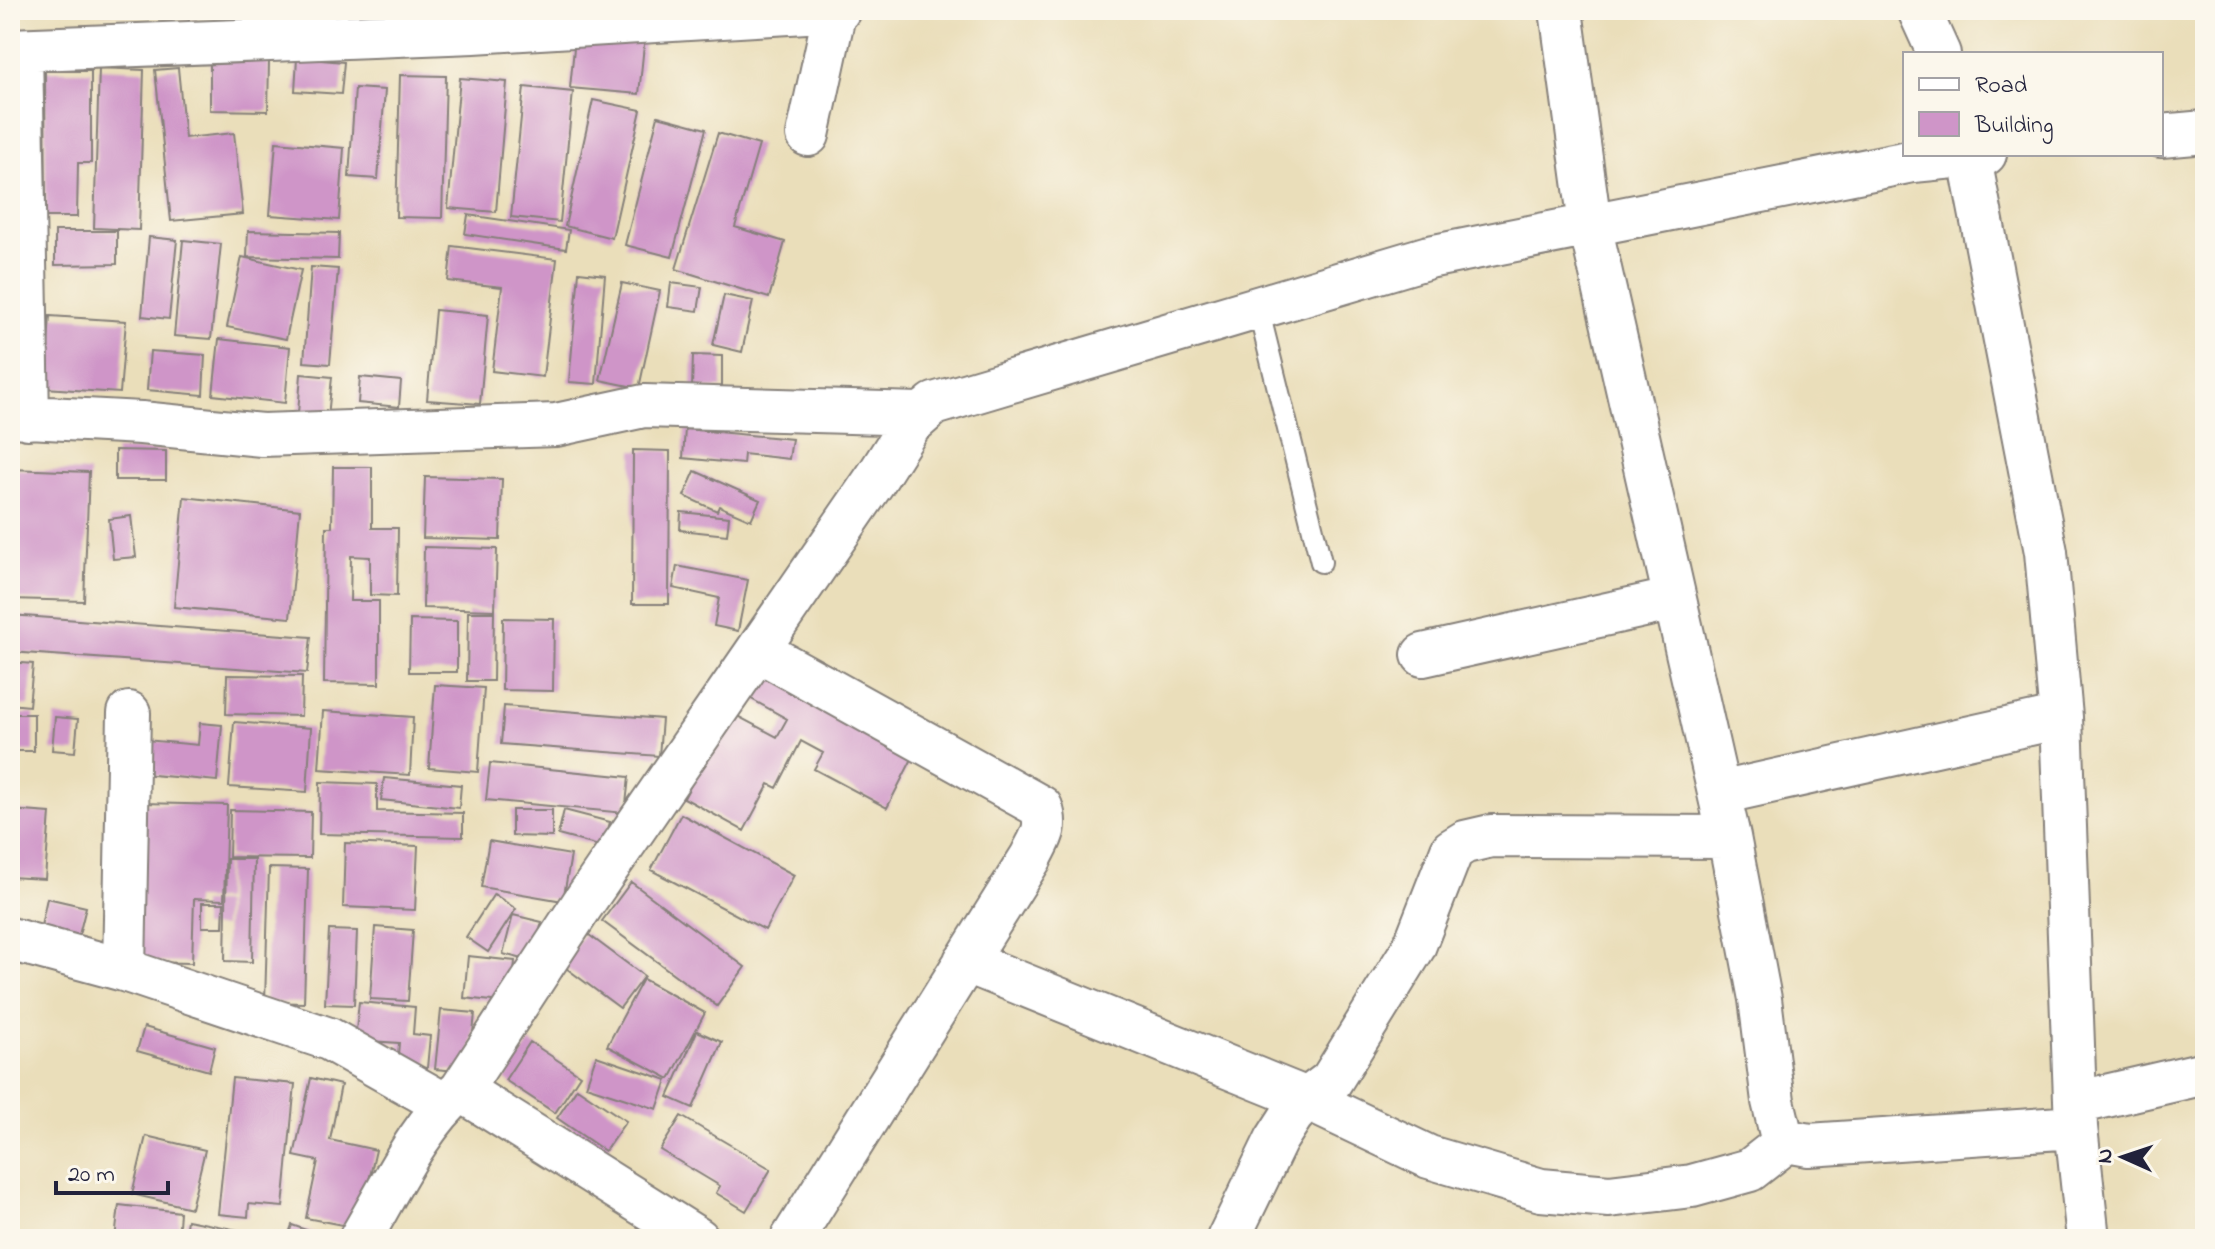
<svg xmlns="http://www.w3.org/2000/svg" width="2215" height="1249" viewBox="0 0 2215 1249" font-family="'Indie Flower',sans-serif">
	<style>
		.building { fill: #cf95c8 }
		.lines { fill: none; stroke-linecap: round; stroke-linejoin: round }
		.service-casing { stroke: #86807a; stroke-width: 24 }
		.minor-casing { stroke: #86807a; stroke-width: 46 }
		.service { stroke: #fff; stroke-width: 20 }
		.minor { stroke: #fff; stroke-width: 42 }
	</style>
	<rect width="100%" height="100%" fill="#fbf7ec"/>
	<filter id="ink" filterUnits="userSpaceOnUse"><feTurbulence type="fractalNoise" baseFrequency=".0125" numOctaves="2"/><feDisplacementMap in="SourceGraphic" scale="16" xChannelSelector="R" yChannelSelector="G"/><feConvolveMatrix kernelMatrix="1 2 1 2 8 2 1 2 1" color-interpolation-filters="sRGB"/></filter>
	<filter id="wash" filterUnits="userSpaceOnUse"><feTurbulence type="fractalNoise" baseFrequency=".006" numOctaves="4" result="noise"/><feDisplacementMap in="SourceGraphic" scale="32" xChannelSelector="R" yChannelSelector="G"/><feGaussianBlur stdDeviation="1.8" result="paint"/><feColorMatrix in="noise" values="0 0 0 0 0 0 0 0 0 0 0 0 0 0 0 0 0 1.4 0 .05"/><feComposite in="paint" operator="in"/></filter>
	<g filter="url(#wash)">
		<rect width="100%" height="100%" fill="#eadeba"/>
		<g id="blocks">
			<path class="building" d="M99,10H196V18L98,12Z
				M327,10H362V17L327,16Z
				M576,28L645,35L639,94L570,88Z
				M297,58L344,62L341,94L295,91Z
				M210,60L269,61L268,111L210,110Z
				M99,68L144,70L139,230L94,228Z
				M178,68L185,138L234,133L243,214L171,221L155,70Z
				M45,71H91V163H78L77,217H46Z
				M400,75L446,76L442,218L396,217Z
				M460,78L507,82L496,212L448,208Z
				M524,87L573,92L560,222L511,217Z
				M355,88L385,90L378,179L349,177Z
				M593,100L641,110L612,238L565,226Z
				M658,116L706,129L672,257L625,245Z
				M718,133L759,145L735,227L785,242L769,298L676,269Z
				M276,142L344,148L339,220L270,215Z
				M468,215L569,230L566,249L465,234Z
				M55,231H117V264L55,265Z
				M248,231L339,233L338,259L247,257Z
				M149,237L177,240L169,319L142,316Z
				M183,240L221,244L211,339L174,336Z
				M452,246L557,259L543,377L492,371L502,287L448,281Z
				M242,257L301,270L286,339L227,327Z
				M311,267L338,269L330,364L304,362Z
				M579,272L605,275L596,384L569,382Z
				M622,283L660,291L639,388L600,380Z
				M671,283L702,287L698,311L668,307Z
				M724,295L753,301L742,352L713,345Z
				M435,310L488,315L480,404L427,400Z
				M50,316L126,321L120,393L45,388Z
				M219,339L290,347L285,403L213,395Z
				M150,351L205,355L203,395L147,390Z
				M693,355L722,356V388H692Z
				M301,374L332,377L328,417L298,414Z
				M360,377L401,381L399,407L358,403Z
				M685,429L792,439L789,459L744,454L743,464L683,458Z
				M115,450L166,451V480H115Z
				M633,450L670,451L669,604H632Z
				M333,467H372V528H398L397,596L370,595V557L351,556L350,601H379V684L324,683L326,527H332Z
				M10,469L89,472L84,601L10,599Z
				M695,471L760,500L751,520L719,506L717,511L684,496Z
				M425,477L502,479L500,540L423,538Z
				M184,497L300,510L290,618L174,607Z
				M681,512L729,517L727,535L680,530Z
				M131,516L136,557L113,559L109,519Z
				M424,547L497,549L495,610L423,608Z
				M677,566L748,580L738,631L714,626L719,598L673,588Z
				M468,612H494L493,681H467Z
				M10,615L311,637L307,673L10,652Z
				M503,618L554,619L553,691L502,690Z
				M410,620L457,621V672H409Z
				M10,662L33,664L29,706L10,704Z
				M763,668L916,751L887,808L814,769L823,753L801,741L777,788L769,784L744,831L684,798L730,712L777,737L787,719L748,697Z
				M227,675L302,676L301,716L226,714Z
				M435,685L484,688L478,772L429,768Z
				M504,706L662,719L659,756L501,744Z
				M323,711L413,717L410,775L319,769Z
				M10,714H34V751H10Z
				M55,717L78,719L75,752L52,750Z
				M234,722L311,728L307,792L229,787Z
				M200,723L222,725L217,781L142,774L146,740L198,745Z
				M490,763L629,777L625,813L486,800Z
				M384,778L461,785L459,808L381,800Z
				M320,782L377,784V811L463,813V837L319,834Z
				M142,803L227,805L224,900L194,899L192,963L138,962Z
				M10,810L50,813L45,879L10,877Z
				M230,810L311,812L310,858L229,857Z
				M512,810H552V837L512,836Z
				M564,810L610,822L603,847L558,835Z
				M681,814L794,875L765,930L651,870Z
				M489,841L571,855L563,901L481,887Z
				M345,843L418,846L415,910L343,907Z
				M227,859H254L252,962L225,961Z
				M269,868L308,869L304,1003L265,1002Z
				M631,882L745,967L717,1006L602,921Z
				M494,894L516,909L488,952L466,937Z
				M47,898L86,907L79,935L41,926Z
				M202,903H224L223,927H202Z
				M513,915L542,922L531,961L503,954Z
				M375,927L413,930L408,1001L370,999Z
				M329,930L357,931L354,1005L325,1004Z
				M585,932L644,976L620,1008L562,965Z
				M468,956L515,961L511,1003L464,998Z
				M643,979L705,1013L670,1079L607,1046Z
				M359,1002L415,1007L413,1034L430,1036L427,1068L397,1066L399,1043L355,1040Z
				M441,1010L475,1013L469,1072L435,1069Z
				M144,1027L215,1047L209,1071L137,1051Z
				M697,1031L722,1042L693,1108L668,1097Z
				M530,1042L580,1075L555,1113L505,1080Z
				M596,1056L667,1080L657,1109L586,1086Z
				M232,1078L295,1084L283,1207L249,1204L248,1217L218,1214Z
				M311,1078L341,1085L330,1140L376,1150L358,1228L306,1218L318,1161L294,1156Z
				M577,1088L626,1121L605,1151L557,1118Z
				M681,1116L771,1169L746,1211L716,1193L720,1186L660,1150Z
				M146,1136L205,1150L191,1208L132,1194Z
				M119,1205L180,1212L178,1239H115Z
				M187,1220L238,1230L237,1239H184Z
				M292,1225L317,1234L316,1239H287Z"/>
		</g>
	</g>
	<g filter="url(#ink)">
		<use href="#blocks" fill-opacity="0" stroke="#86807a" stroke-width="2"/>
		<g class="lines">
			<defs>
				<path id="service" d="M1258,308L1321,562"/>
				<path id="minor" d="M1561,10L1590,225L1729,837L1760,999L1773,1101L1781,1134L1787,1141L1809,1145L2076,1127
					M1919,10L1939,54
					M10,50L474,32L839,10
					M21,50L28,418
					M808,135L835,10
					M2161,136L2205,132
					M1969,154L2046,552L2061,717L2076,1127L2088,1239
					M10,416L141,423L262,435L556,425L644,406L920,414
					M758,650L1041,807C1049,829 1040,838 1031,857L792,1239
					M1423,655L1675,599
					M1720,793L2061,717
					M10,939L124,970L329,1039L444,1104
					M965,961L1307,1099L1429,1157L1541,1190L1609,1196L1692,1186L1750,1170L1787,1141
					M124,970L129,713
					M461,1090L698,1239
					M2076,1103L2205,1073
					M360,1239C389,1191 418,1126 461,1090L582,905L877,477L910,425L934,404L1429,257L1913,161L1985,154
					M1228,1239L1276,1140L1292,1115L1307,1099L1331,1081L1414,947L1452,850L1465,842L1491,836L1729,837"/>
			</defs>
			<use href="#service" class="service-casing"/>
			<use href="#minor" class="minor-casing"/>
			<use href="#service" class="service"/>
			<use href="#minor" class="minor"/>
		</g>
	</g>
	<rect width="2215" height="1249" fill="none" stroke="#fbf7ec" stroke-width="40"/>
	<rect x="1903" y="52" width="260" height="104" fill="#fbf7ec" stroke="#a4a2a5" stroke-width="2"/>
	<rect x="1919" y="78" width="40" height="12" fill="#ffffff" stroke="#a4a2a5" stroke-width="2"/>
	<text x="1975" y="92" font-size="24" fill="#22223b">Road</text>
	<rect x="1919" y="112" width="40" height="24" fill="#cf95c8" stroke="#a4a2a5" stroke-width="2"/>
	<text x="1975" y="132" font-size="24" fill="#22223b">Building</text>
	<g transform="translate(2123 1157) rotate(273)" stroke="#fbf7ec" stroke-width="6" paint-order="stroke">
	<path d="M0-6L14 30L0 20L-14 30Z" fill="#22223b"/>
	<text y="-12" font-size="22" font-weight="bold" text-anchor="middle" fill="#22223b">N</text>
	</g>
	<path d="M56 1181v12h112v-12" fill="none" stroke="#22223b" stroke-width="4"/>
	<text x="68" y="1181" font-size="24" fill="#22223b" stroke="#fbf7ec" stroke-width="6" paint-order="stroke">20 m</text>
</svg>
